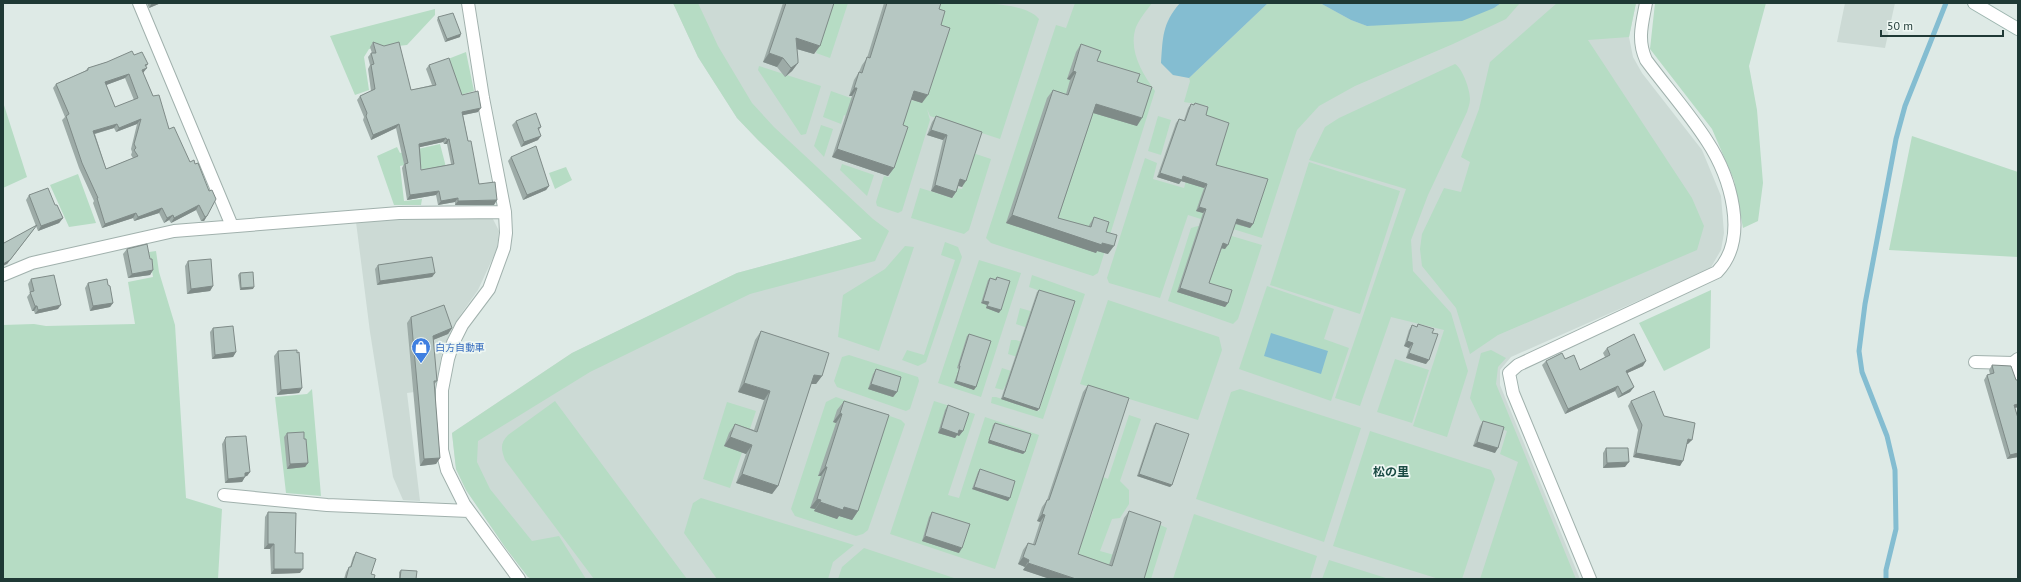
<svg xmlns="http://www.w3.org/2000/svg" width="2021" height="582" viewBox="0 0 2021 582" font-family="'PT Sans','Noto Sans JP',sans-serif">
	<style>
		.built { fill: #ccdad5 }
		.green { fill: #b6dcc4 }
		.water { fill: #84bdd1 }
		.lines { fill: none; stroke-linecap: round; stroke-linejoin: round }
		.stream { stroke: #84bdd1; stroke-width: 5 }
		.street-casing { stroke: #a1b1ad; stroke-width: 14 }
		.secondary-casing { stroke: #9db6af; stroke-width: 14 }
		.street { stroke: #fff; stroke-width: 12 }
		.secondary { stroke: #fff; stroke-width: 12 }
		.wall { fill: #9daba7; fill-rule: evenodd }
		.shaded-wall { fill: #7f8b88 }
		.building { fill: #b6c7c2; stroke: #7f8b88; fill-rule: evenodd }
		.labels { text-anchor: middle; stroke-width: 3.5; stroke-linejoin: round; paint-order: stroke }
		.shop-label { font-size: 10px; fill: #366cbe; stroke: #eef7f3; text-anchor: start }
		.quarter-label { font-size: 12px; font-weight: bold; fill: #1b4b44; stroke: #eef7f3 }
	</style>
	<rect width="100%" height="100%" fill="#deeae6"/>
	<path class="built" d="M673,3H1636L1629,37L1633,57L1642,73L1702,150L1721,196L1724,233L1721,250L1710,269L1511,357L1500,370V385L1580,579H533L528,577L505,547L466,490L456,469L452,433L572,353L737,273L862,239L758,140L737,118L698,57Z
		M1845,3H1895L1885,48L1837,42Z
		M469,216L493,219L499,231L497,249L478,290L461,314L450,333L441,356L437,389L407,393L420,501L403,500L393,477L370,332L356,222Z"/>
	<path class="green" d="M673,3H698L718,46L752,103L774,127L873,219L889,231L875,261L750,294L590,372L478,441L477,462L490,489L532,541L559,536L586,579H533L528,577L505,547L466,490L456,469L452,433L572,353L737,273L862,239L758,140L737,118L698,57Z
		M832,3H848L830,58L816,53Z
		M939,3C964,3 1024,0 1039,19L1000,139L930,116L927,109L930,120L902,211L898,213L877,206L876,202L884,176L889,177L904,133L844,115L841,124L823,117L831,91L904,117L910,100L914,101L915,97Z
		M1075,3H1152C1147,10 1140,18 1136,27C1128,50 1142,73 1155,91L1098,273L1093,276L991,243L986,238L1056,25L1066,28Z
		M1268,3H1320L1351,20L1367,26L1494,8L1501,3H1520L1506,19L1453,44L1355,86L1319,106L1297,130L1262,238L1188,215L1160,298L1109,283L1107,278L1145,158L1157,163L1153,179L1184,188L1208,106L1184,102L1190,81L1189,78Z
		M1557,3H1636L1629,37L1588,40L1692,198L1704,226L1697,250L1498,335L1470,354L1456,308L1422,266L1420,249L1422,234L1444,188L1461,192L1470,162L1461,157L1479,109L1490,62Z
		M1655,3H1766L1749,66L1757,110L1763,183L1758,221L1743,228L1734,180L1712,129L1650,49Z
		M435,9V15L407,45L369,49L364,57L369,90L355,95L330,36Z
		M466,52L474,91L460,95L448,59Z
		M1455,64C1463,69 1470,90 1470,99C1470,104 1468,108 1467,112L1428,195L1411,240L1413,271L1451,313L1468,371L1447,437L1413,426L1444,330L1391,317L1360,406L1335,398L1406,189L1309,160L1325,127L1339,118Z
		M759,66L821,86L806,134L801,135L758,70Z
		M3,102L27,177L3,188Z
		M1158,116L1171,120L1161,155L1148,151Z
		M821,125L833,129L824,157L814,146Z
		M1912,136L2018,172V257L1889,250Z
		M440,144L446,167L425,177L421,167L414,168V163L400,166L404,201L422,199L421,205H394L377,156L397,147L400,153Z
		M973,153L991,159L969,230L964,234L911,218L920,188L953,198L956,188L962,189Z
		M1309,162L1400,191L1360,314L1270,285Z
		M842,164L874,175L867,196L840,170Z
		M566,167L572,180L555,189L549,173Z
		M78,174L96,223L69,227L50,185Z
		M1198,226L1262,245L1238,319L1233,324L1168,301L1191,228Z
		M945,242L958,247L962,257L926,362L918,366L902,360L907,350L924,355L955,260L941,255Z
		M905,246L914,247L879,351L838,337L843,295L885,269Z
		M156,251L159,272L175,325L186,498L222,509L218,579H3V325L34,324L46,326L135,324L128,282L153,277L149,252Z
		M979,260L1021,273L981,397L938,383Z
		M1032,275L1085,294L1043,419L991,403L992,397H996L1039,411L1043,398L1005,386L1003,390L995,388L1002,368L1048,383L1052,368L1008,354L1011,340H1016L1058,354L1062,340L1016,324L1020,308L1068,322L1074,303L1029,287Z
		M1267,286L1334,309L1324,339L1349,348L1331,401L1239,369Z
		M1711,290L1710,348L1664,371L1639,323Z
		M1108,300L1219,337L1222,350L1198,420L1080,384Z
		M1491,350L1506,358L1498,367L1496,384L1576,579H1480L1518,462L1500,454L1507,431L1481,421L1470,398L1481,353Z
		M849,355L918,377L919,381L910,409L906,411L837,387L834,381L842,357Z
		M1395,359L1429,370L1412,423L1377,412Z
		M312,389L321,496L286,493L275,397L307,394Z
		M1240,389L1361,428L1324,542L1196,499L1231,392Z
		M836,397L901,420L905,424L868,530L863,534L856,536L795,516L791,509L826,402Z
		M555,401L687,579H594L505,460C501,449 500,443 508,435Z
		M934,401L975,414L948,495L959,498L985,417L1039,435L995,569L890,534Z
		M727,402L756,411L730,488L703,479Z
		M1129,415L1141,419L1120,481L1129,490V504L1120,518L1112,519L1100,551L1146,564L1158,524L1167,528L1151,579H1132L1077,561L1078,551L1093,512V507L1103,477L1108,479Z
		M1370,431L1491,470L1495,479L1462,579H1439L1333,546Z
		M701,498L854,545L833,562L828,579H717L684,533L693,503Z
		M1194,514L1317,556L1310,579H1173Z
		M864,548L957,579H838L842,567Z
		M1329,560L1389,579H1322Z"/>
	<path class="water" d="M1180,3H1268L1189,78L1173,75L1161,63C1163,37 1162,24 1180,3Z
		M1320,3H1501L1494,8L1462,21L1367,26L1351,20Z
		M1271,333L1328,351L1321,374L1264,356Z"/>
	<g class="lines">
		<path class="stream" d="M1886,579V570L1896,529L1895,470L1887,436L1862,372L1859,351L1865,304L1896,139L1905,106L1946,3"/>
		<defs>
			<path id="street" d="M139,3L232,226
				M468,3L483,98L505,212L506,233L504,248L489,289L462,325L453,343L448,359L442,390V450L447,470L464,504L519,579
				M3,275L32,263L174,231L399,213L505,212
				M2018,359L2013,363L2018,379
				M1975,362L2013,363
				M224,495L327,505L469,511
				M1590,579L1513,393L1509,373L1518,365L1717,272C1750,238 1730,176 1707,141C1689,113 1666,87 1646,60C1637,40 1642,24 1646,3"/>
			<path id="secondary" d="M1974,3L2018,29"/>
		</defs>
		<use href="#street" class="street-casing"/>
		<use href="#secondary" class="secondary-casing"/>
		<use href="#street" class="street"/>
		<use href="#secondary" class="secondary"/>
	</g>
	<path class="wall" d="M147,3H161L149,8Z
		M783,3H834L814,54L797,49L798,63L792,71L785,77L777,67L763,62Z
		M884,3H941L939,9L941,25L922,103L911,99L903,125L894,168L888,176L832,157L852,96H849L854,80L859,72L862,65L867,58Z
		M438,17L460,37L445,42L437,20Z
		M373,42L411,90L432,85L426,69L429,65L462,95L478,112L463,115L468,141L479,184L494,205H455V202L438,205L436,195L407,200L402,168L404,164L396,128L371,140L363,120L364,117L357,100L360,96L371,91L368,69L370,65L368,57L371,53H372L370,47ZM443,142L444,144H447L451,164L421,170L420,147Z
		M1081,44L1097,61L1137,82V126L1093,113L1058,218L1088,227L1094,217L1106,232L1108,254L1097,251L1096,253L1006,223L1047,98L1053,90L1066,94L1070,80L1067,79L1076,52Z
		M134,55L148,64L146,67L143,73L153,96L169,129L207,216L204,221H201L196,210L171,223L169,220L164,223L159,213L134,221L133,218L102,228L93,203L94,201L79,168L62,120L65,117L53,88L56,84L85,71L88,68L107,62ZM125,78L134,100L115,107L106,85ZM137,124L131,149L132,152L131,155L133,158L106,169L95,134L114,128L116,132Z
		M1195,103L1206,115L1216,165L1253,224L1250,228L1235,224L1225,249L1222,248L1209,283L1228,303L1225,307L1177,292L1203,213L1196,211L1204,188L1181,181L1179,184L1157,177L1176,123L1179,119L1184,120L1188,108L1191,104L1193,105Z
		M936,116L982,132L962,187L958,186L956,192L952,198L931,191L943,140L927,135L932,122Z
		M516,121L541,127L539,130L538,140L521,147L512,125Z
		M511,157L549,186L546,190L523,200L508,161Z
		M29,195L55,205L63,218L59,223L38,231L36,226L7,264L4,243L36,226L26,200Z
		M127,249L150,259L153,270L150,275L128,278L123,254Z
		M188,261L213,286L210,291L187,294L185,266Z
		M378,265L435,273L432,277L377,285L375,269Z
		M240,273L253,289L240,290L238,275Z
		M997,277L999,313L986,308L987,305L981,303L988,280L990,278L995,279Z
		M31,279L58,309L35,314L34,311H32L27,297L30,293L28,284Z
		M88,283L113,303L110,307L90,311L85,288Z
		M1039,290V409L1037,411L1001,399L1037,292Z
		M411,317L452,328L448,334L433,340L437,381L434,385L440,458L436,464L420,466L407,323Z
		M1418,324L1432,333L1426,364L1406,358L1409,348L1404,346L1409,330L1412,325L1417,327Z
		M213,328L236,352L233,357L212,359L210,332Z
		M761,331L822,376L816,384H811L778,486L772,494L736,483L746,454L724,446L729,433L735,424L754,430L764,400L738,392L755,340Z
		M969,334L974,390L954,383L959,369L957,368L967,336Z
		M1607,348L1643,366L1627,373L1634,387L1630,392L1618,398L1615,391L1565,414L1542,365L1546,361L1580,370L1605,357L1603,353Z
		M278,351L302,388L299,393L277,395L274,356Z
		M1992,365L2018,407L2015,408L2018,457L2007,459L1984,380L1987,375L1990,374L1989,370Z
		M876,369L897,392L893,397L868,389L873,374Z
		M1088,385L1078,554L1109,565L1124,518L1129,511L1144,579H1050L1023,570L1025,567L1018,564L1023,550L1028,543L1033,544L1040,522L1037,521L1042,507L1047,500L1083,392Z
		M844,401L858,511L852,520L839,516L837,519L814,511L815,509L810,508L821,476H818L836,423L833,422L837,410Z
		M1631,401L1664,416L1688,444H1687L1680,466L1633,457L1638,430L1628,406Z
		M948,405L963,431L959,436L957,435L955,438L938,433L945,410Z
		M1483,421L1495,453L1473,446L1480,426Z
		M995,423L1025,452L1023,454L988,443L993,425Z
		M1156,423L1172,485L1170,487L1137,476L1154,425Z
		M287,433L304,439L308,463L305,467L287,469L284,437Z
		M226,437L250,472L247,476H245L242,482L225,483L222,444Z
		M1606,448L1625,467L1603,468V453Z
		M980,469L1008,501L972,489L978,472Z
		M268,512L300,573L271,574L270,549H264L265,517Z
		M932,512L959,553L922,541L929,517Z
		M356,552L371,574L374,579H344L346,572L349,567H350L353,557Z
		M401,570L416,579H399V572Z"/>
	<path class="shaded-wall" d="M152,3H161L149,8Z
		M461,34L460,37L445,42L447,39Z
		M796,38L820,46L814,54L790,47Z
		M769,53L783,58L777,67L763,62Z
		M798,63L792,71L785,77L791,68Z
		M147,68L143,73L142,70Z
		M1073,71L1076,72L1070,80L1067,79Z
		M129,74L125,78L101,87L105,82Z
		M854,88H857L852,96H849Z
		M914,91L928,95L922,103L909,99Z
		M1096,104L1142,118L1137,126L1090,112Z
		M481,108L478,112L459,116L462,112Z
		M141,119L137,124L116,132L119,128Z
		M117,124L114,128L90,135L93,131Z
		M399,124L396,128L371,140L373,135Z
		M931,130L947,135L943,140L927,135Z
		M541,136L538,140L521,147L524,142Z
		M446,138L443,142L416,148L419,144Z
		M449,139L447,144H444L447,140Z
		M837,149L894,168L888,176L832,157Z
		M1160,173L1183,176L1207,184L1204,188L1181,181L1179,184L1157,177Z
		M960,179L966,181L962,187L956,185Z
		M935,185L956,192L952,198L931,191Z
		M549,186L546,190L523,200L527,195Z
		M439,191L436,195L407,200L410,195Z
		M458,198L455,202L438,205L441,201Z
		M497,200L494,205H455L458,201Z
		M199,205L196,210L171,223L174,218Z
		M1199,207L1206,209L1203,213L1196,211Z
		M162,208L159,213L134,221L138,217Z
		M136,213L133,218L102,228L105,224Z
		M173,215L169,220L164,223L167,218Z
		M1012,215L1102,243L1114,246L1108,254L1097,251L1096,253L1006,223Z
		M207,216L204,221H201L205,217Z
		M63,218L59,223L38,231L41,226Z
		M1237,219L1253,224L1250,228L1234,223Z
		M34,229L7,264L3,266V264Z
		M1223,243L1228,245L1225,249L1220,248Z
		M153,270L150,275L128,278L132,274Z
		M435,273L432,277L377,285L380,281Z
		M213,286L210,291L187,294L191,289Z
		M254,287L253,289L240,290L241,288Z
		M1180,288L1228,303L1225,307L1177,292Z
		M983,301L989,302L987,305L981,303Z
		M113,303L110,307L90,311L93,306Z
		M61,305L58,309L35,314L38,310Z
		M35,306H37L34,311H32Z
		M987,306L1001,310L999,313L986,308Z
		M452,328L448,334L428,342L433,336Z
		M1407,341L1413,343L1409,348L1404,346Z
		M236,352L233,357L212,359L215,355Z
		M1409,353L1429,360L1426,364L1406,358Z
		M1646,361L1643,366L1623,375L1626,371Z
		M814,375L822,376L816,384H808Z
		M956,381L976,387L974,390L954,383Z
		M744,383L770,391L764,400L738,392Z
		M871,384L897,392L893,397L868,389Z
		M1618,386L1615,391L1565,414L1568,409Z
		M1634,387L1630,392L1618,398L1622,394Z
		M302,388L299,393L277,395L281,390Z
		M1003,397L1039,409L1037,411L1001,399Z
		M2018,404V407L2011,409L2014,405Z
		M840,413L842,414L836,423L833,422Z
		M941,428L959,430L963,431L959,436L957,435L955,438L938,433Z
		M730,437L752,445L746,454L724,446Z
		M1688,439L1692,440L1688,444H1685Z
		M989,440L1025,452L1023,454L988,443Z
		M1477,442L1498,448L1495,453L1473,446Z
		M1636,453L1683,461L1680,466L1633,457Z
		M2018,453V457L2007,459L2010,455Z
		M440,458L436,464L420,466L424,459Z
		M1629,462L1625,467L1603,468L1607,463Z
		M308,463L305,467L287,469L290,464Z
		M825,467H827L821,476H818Z
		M250,472L247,476L242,477L245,473Z
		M742,474L778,486L772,494L736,483Z
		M1139,474L1172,485L1170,487L1137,476Z
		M245,477L242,482L225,483L228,479Z
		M974,487L1010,498L1008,501L972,489Z
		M817,499L821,500L815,509L810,508Z
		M820,502L844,507L858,511L852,520L839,516L837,519L814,511Z
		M1042,514L1045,515L1040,522L1037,521Z
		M925,536L962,548L959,553L922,541Z
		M268,544H274L270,549H264Z
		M1023,557L1029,560L1025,567L1018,564Z
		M1028,563L1076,579H1050L1023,570Z
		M274,569H303L300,573L271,574Z"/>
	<path class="building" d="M786,3H834L820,46L796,38L798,60V63L791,68L783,58L769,53Z
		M887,3H941L939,9L945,11L941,25L950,28L928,95L914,91L903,125L908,127L894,168L837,149L857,88H854L859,72L862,73L867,57L870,58Z
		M453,13L461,34L447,39L438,17Z
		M373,42L384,46L399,42L411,90L436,85L429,65L449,58L462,95L478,91L481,108L462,112L468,141H471L479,184L495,182L497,200L458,201V198L441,201L439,191L410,195L405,164L408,163L399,124L373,135L366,116L367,113L360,96L375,89L371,65L374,64L371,53H376ZM446,138L447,140L449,139L454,164L421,170L419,144Z
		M1081,44L1101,51L1097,61L1140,74L1137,82L1152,87L1142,118L1096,104L1058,218L1091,227L1094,217L1109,222L1106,232L1117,235L1114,246L1102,243V245L1012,215L1053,90L1068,95L1076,72L1073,71Z
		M132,51L134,55L142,52L148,64L145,65L147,68L142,70L153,96L159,95L169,129L174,127L190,162L194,160L195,164L198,163L209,191L212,190L216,199L207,216L205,217L199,205L174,218L173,215L167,218L162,208L138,217L136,213L105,224L97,198H98L82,163L66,116L69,114L56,84L88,70V68L107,62ZM129,74L138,98L115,107L105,82ZM141,119L134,144L136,148L134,150L138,156L106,169L93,131L117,124L119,128Z
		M1195,103L1208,107L1206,115L1229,123L1216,165L1268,179L1253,224L1237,219L1228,245L1223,243L1209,283L1232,290L1228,303L1180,288L1206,209L1199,207L1207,184L1183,176L1182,180L1160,173L1179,119L1185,121L1191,104L1194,105Z
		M536,113L541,127L538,128L541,136L524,142L516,121Z
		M936,116L982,132L966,181L960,179L956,192L935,185L947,135L931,130Z
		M536,146L549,186L527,195L511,157Z
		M48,188L55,205H57L63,218L41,226L29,195Z
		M37,225L10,260L3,264V242L4,243Z
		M147,244L150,259H152L153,270L132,274L127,249Z
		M432,257L435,273L380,281L378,265Z
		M211,259L213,286L191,289L188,261Z
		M253,272L254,287L241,288L240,273Z
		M54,275L61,305L38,310L37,306H35L30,292L34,291L31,279Z
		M997,277L1010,281L1001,310L987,306L989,302L983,301L990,278L996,280Z
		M107,279L108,285L110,286L113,303L93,306L88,283Z
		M1039,290L1075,301L1039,409L1003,397Z
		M444,305L452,328L433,336L437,381H434L440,458L424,459L411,317Z
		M1418,324L1434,329L1432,333L1438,334L1429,360L1409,353L1413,343L1407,341L1412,325L1417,327Z
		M233,326L236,352L215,355L213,328Z
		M761,331L829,353L822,376L814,375L778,486L742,474L752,445L730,437L735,424L757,432L770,391L744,383Z
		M969,334L991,341L976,387L956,381L960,366H959Z
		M1634,334L1646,361L1626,371L1634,387L1622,394L1618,386L1568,409L1546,361L1562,353L1565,359L1574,355L1580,370L1610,355L1607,348Z
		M297,350V353L299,352L302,388L281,390L278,351Z
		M1992,365L2011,366L2016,380H2018V404L2014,405L2018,418V453L2010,455L1987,375L1994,373Z
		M876,369L901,377L897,392L871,384Z
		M1088,385L1129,398L1078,554L1112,566L1129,511L1161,522L1144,579H1076L1028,563L1029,560L1023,557L1028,543L1035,545L1045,515L1042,514L1047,500H1049Z
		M1654,391L1664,416L1695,423L1692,440L1688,439L1683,461L1636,453L1642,425L1631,401Z
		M844,401L889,415L858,511L844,507L843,510L820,502L821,500L817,499L827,467H825L842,414L840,413Z
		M948,405L969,413L963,431L959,430L958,434L941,428Z
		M1483,421L1504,427L1498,448L1477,442Z
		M995,423L1031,434L1025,452L989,440Z
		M1156,423L1189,434L1172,485L1139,474Z
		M304,432V439H306L308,463L290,464L287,433Z
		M246,436L250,472L245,473V477L228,479L225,440L226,437Z
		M1606,448H1628L1629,462L1607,463Z
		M980,469L1015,481L1010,498L974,487Z
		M268,512L296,513L295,553H303V569H274V544H268Z
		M932,512L970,524L962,548L925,536Z
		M356,552L376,559L371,574L375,575L374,579H346L349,567H351Z
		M401,570L417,571L416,579H400Z"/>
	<defs>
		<symbol id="shop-pin" viewBox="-11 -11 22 30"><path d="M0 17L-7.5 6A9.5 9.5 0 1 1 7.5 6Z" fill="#3f7fe0" stroke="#eef7f3"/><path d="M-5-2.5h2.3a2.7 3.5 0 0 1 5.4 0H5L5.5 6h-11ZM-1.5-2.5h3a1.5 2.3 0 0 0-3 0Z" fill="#fff"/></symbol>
	</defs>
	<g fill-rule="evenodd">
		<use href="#shop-pin" x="410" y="336" width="22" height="30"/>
	</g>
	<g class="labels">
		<g class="shop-label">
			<text x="435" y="351">白方自動車</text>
		</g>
		<g class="quarter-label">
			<text x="1391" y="476">松の里</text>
		</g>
	</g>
	<rect width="2021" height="582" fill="none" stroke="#1f3935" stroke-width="8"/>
	<path d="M1881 30v6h122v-6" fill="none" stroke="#1f3935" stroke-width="2"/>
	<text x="1887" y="30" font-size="12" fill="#1f3935" stroke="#eef7f3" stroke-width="3" paint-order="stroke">50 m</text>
</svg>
